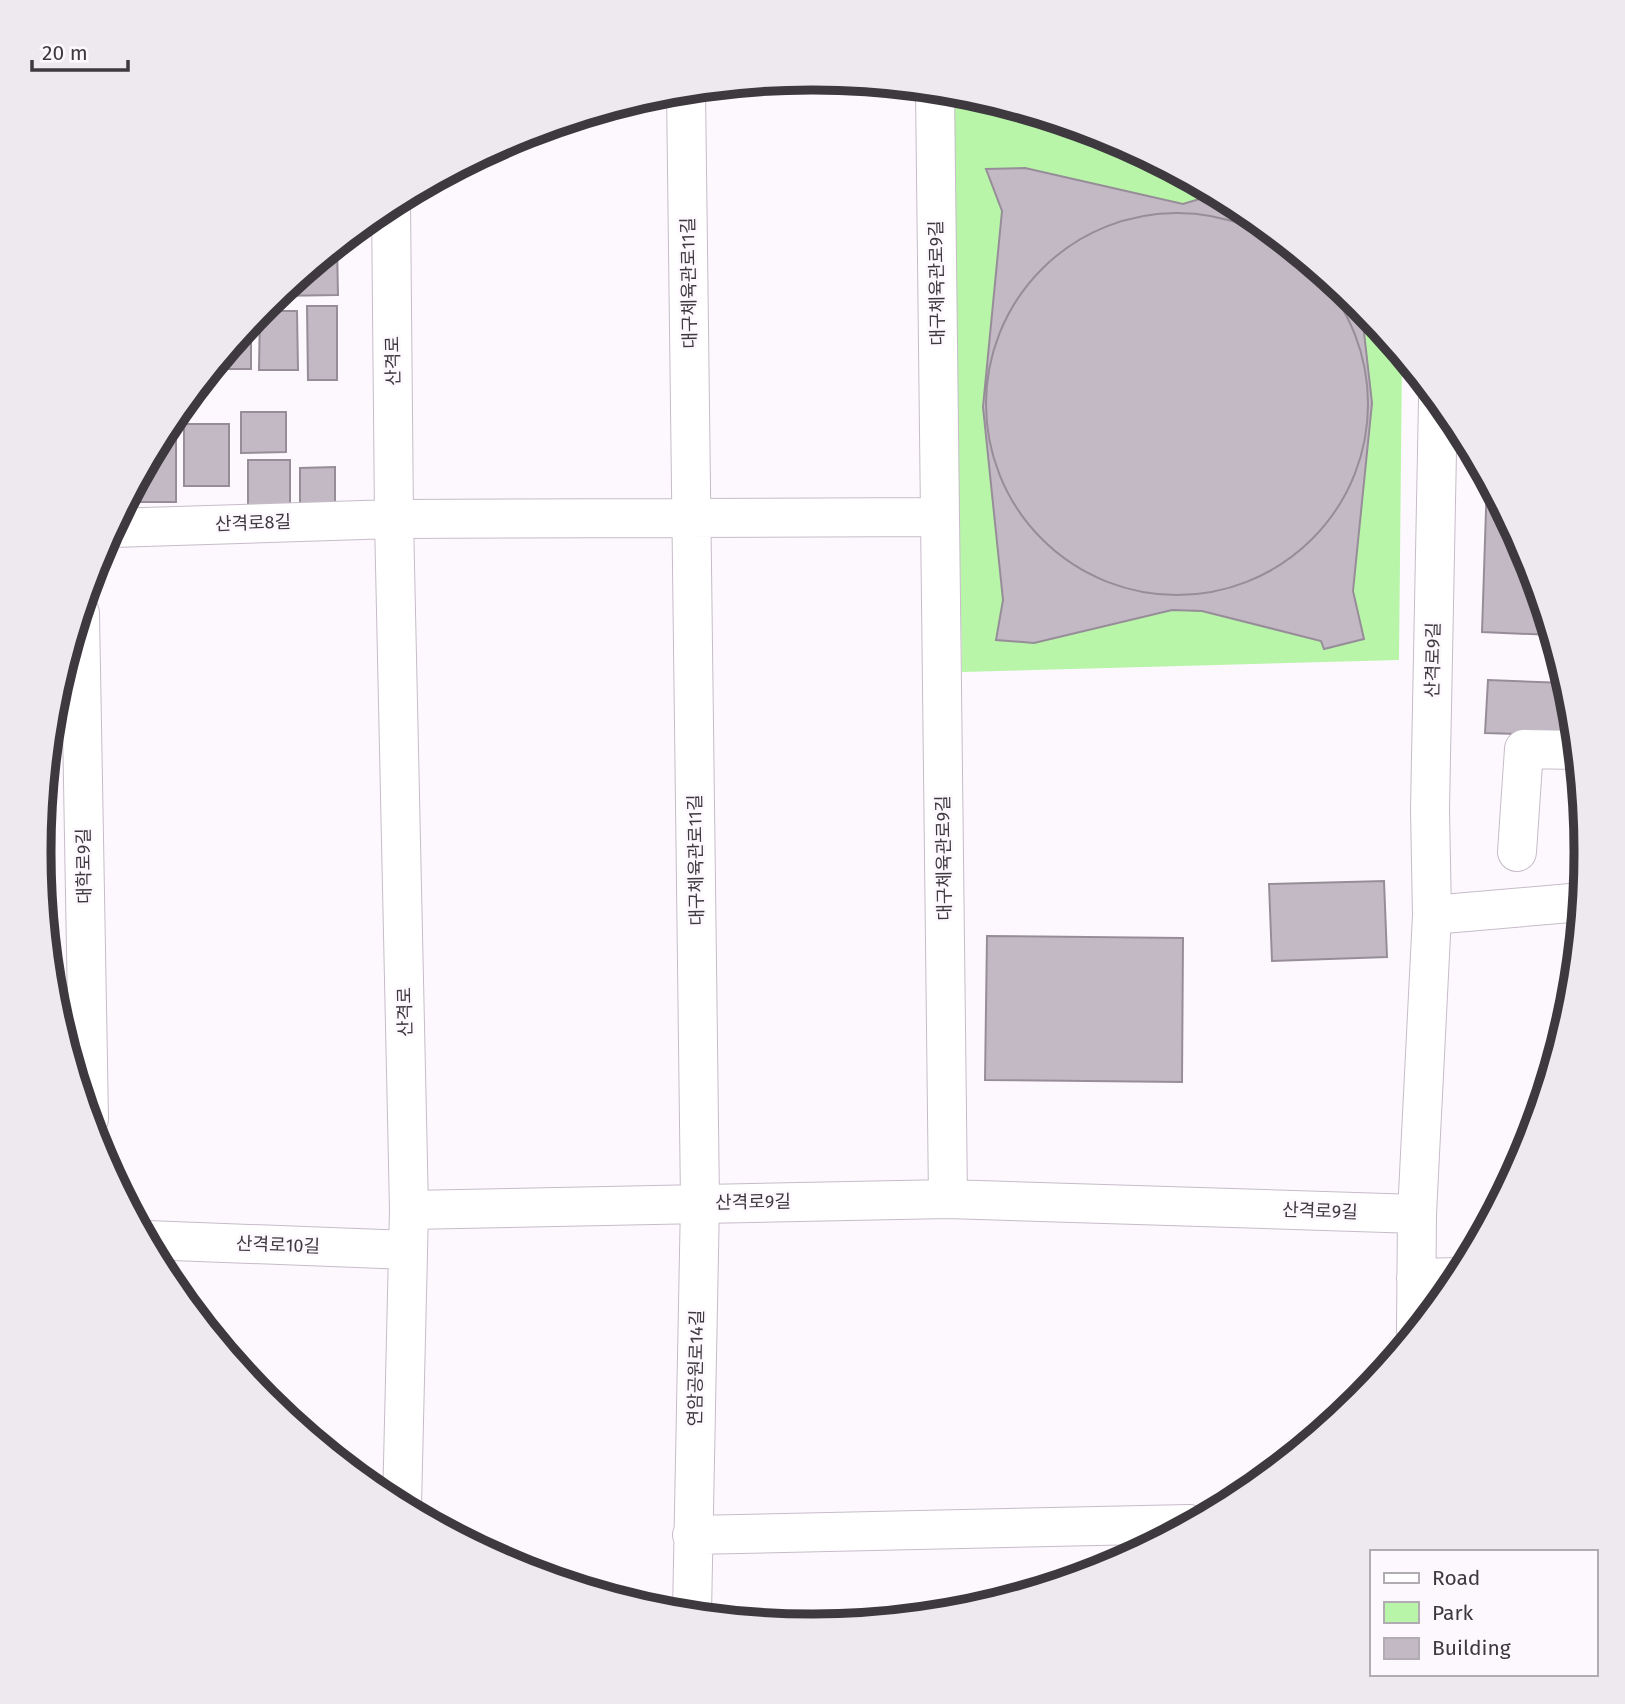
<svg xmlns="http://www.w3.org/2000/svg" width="1625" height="1704" viewBox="0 0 1625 1704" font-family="'Fira Sans','Noto Sans KR',sans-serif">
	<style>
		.green { fill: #b8f5a9 }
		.building { fill: #c3b9c5; stroke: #978d99; stroke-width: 2 }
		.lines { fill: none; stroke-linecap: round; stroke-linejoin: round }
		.minor-casing { stroke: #c6bcc8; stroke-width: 40 }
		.minor { stroke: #fff; stroke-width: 38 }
		.labels { text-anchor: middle; stroke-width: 5; stroke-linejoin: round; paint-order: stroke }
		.street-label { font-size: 18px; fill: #3d393e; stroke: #fdf8fe }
		.rim { fill: none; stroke: #3d393e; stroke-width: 9 }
	</style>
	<rect width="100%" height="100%" fill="#fdf8fe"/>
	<path class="green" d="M952,92L1109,137L1243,209L1360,305L1402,356L1399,660L962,672Z"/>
	<path class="building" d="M1025,168L1183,204L1216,194L1243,209L1361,306L1372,403L1353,591L1364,639L1324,649L1321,641L1202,611L1172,610L1034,643L996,640L1003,600L983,407L1002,211L986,169Z
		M986 404a191 191 0 1 1 382 0a191 191 0 1 1-382 0Z
		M337,246L338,295L275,296Z
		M307,306H337V380H308Z
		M260,311H297L298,370H259Z
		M251,322V369H214V367Z
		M241,412H286V452L241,453Z
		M184,424H229V486H184Z
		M176,426V502H126L167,427Z
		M248,460H290V507H248Z
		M335,467V506H300V468Z
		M1487,480L1528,556L1552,635L1482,632Z
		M1488,680L1566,683L1575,736L1485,733Z
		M1384,881L1387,957L1272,961L1269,884Z
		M987,936L1183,938L1182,1082L985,1080Z"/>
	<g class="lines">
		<defs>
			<path id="minor" d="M686,90L700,1202L692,1614
				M935,90L948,1199
				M391,204L394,519L409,1210L402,1506
				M112,528L394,519L940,517
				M80,613L89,1119
				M1517,852L1524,749L1577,750
				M1432,915L1582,902
				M409,1210L948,1199L1417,1214
				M147,1240L408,1250
				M1416,1278L1459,1277
				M1416,1331L1417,1214L1432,915L1430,809L1438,400
				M692,1535L1189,1524"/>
		</defs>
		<use href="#minor" class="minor-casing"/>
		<use href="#minor" class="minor"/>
	</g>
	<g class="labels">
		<g class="street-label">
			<text transform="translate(689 283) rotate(-91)" y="6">대구체육관로11길</text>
			<text transform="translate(937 283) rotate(-91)" y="6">대구체육관로9길</text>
			<text transform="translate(393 361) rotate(-91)" y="6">산격로</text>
			<text transform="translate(253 523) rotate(-2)" y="6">산격로8길</text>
			<text transform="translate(1433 660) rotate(-89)" y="6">산격로9길</text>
			<text transform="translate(944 858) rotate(-91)" y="6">대구체육관로9길</text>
			<text transform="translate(696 860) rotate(-91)" y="6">대구체육관로11길</text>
			<text transform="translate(84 866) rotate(-91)" y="6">대학로9길</text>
			<text transform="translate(405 1012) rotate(-91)" y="6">산격로</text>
			<text transform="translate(753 1202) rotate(-1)" y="6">산격로9길</text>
			<text transform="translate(1320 1211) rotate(2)" y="6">산격로9길</text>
			<text transform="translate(278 1245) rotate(2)" y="6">산격로10길</text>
			<text transform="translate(696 1368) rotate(-89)" y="6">연암공원로14길</text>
		</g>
	</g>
	<path d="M0 0H1625V1704H0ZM812 90H813A761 761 0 0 1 1574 851V853A761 761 0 0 1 813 1614H812A761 761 0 0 1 51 853V851A761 761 0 0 1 812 90Z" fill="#eee9ef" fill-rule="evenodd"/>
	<path class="rim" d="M812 90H813A761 761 0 0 1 1574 851V853A761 761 0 0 1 813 1614H812A761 761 0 0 1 51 853V851A761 761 0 0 1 812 90Z"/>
	<rect x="1370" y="1550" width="228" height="126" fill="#fdf8fe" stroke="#b0acb1" stroke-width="2"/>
	<rect x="1384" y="1573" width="35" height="10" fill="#ffffff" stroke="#b0acb1" stroke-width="2"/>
	<text x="1432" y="1585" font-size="21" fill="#3d393e">Road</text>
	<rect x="1384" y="1602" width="35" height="21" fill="#b8f5a9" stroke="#b0acb1" stroke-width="2"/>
	<text x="1432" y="1620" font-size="21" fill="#3d393e">Park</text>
	<rect x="1384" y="1638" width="35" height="21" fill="#c3b9c5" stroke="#b0acb1" stroke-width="2"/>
	<text x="1432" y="1655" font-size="21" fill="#3d393e">Building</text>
	<path d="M32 60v10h96v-10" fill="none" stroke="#3d393e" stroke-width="3.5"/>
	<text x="42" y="60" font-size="21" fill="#3d393e" stroke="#fdf8fe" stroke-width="5" paint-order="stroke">20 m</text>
</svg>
